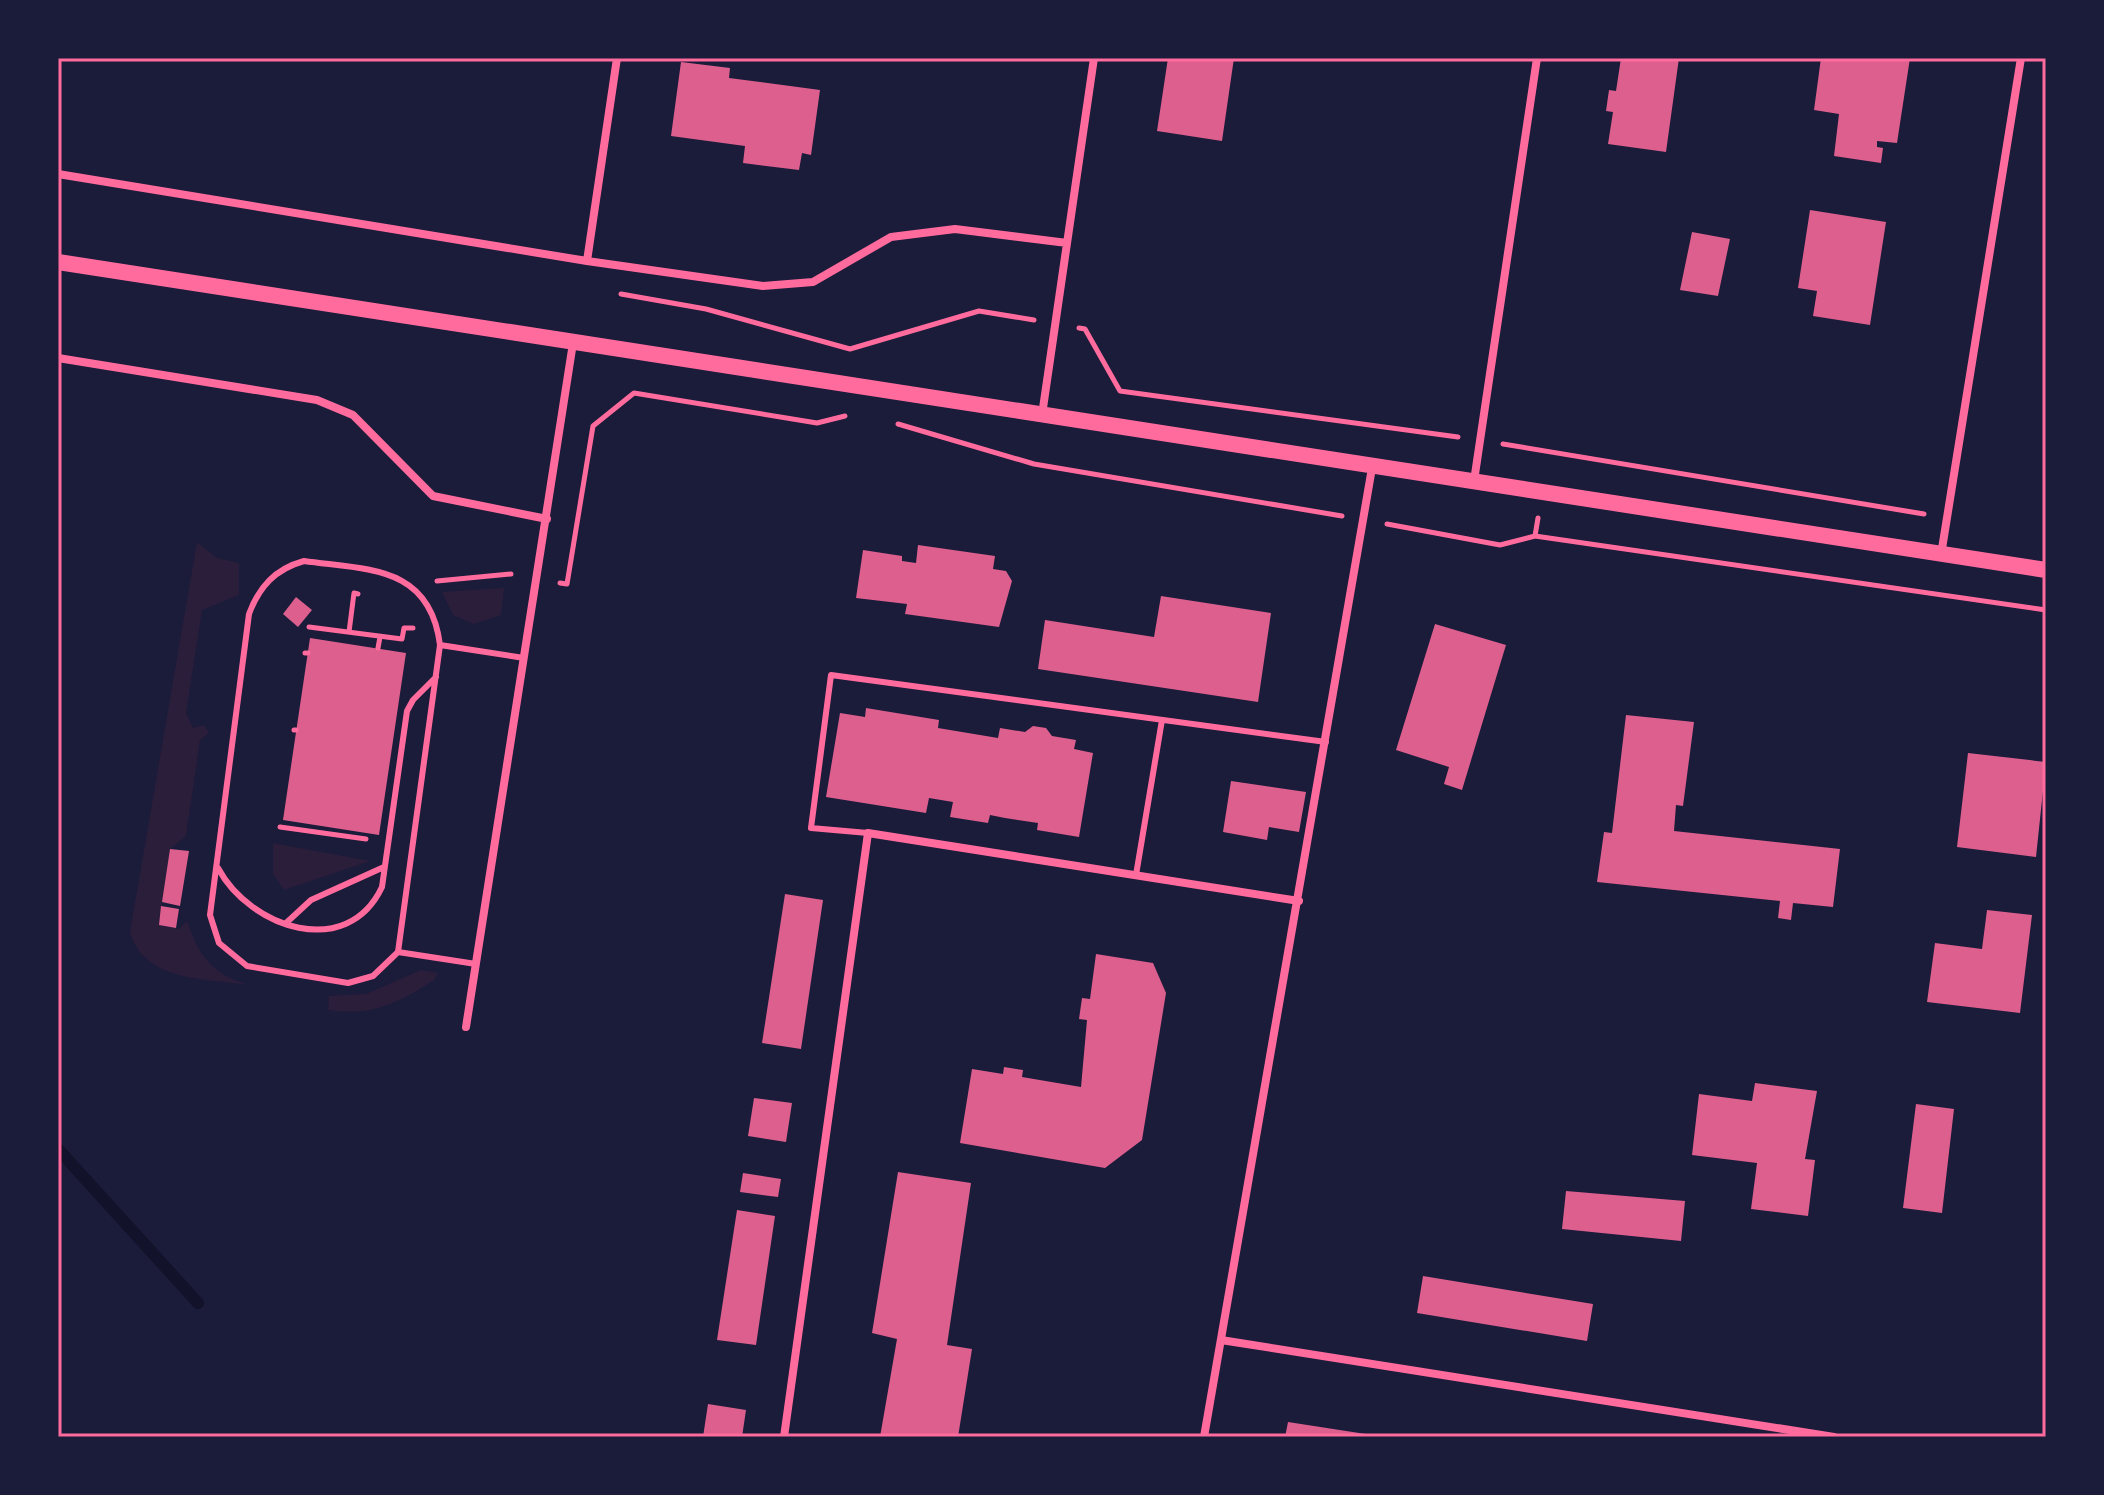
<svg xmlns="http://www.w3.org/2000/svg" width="2104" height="1495" viewBox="0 0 2104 1495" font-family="'IBM Plex Sans',sans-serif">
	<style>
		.green { fill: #2a1e3b }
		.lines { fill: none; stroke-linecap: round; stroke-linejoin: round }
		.stream { stroke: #12122b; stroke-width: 12 }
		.building { fill: #dd5f8e }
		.path { stroke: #ff6b9d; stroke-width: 5 }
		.service { stroke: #ff6b9d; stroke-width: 6 }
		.minor { stroke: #ff6b9d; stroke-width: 8 }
		.secondary { stroke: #ff6b9d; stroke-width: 16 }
		.neatline { fill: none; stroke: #ff6b9d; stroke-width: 3 }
	</style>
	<rect width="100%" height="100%" fill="#1b1b3a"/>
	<path class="green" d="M197,542L217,558L239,563V595L202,610L186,713L193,728L204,725L209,733L200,740L186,836L170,849L159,925L179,929L187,921C199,956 212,974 248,985C204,978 144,982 130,932Z
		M504,588L501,615L474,624L453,615L442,592Z
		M273,843L370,861L284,890L273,874Z
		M421,970L438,973L434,980C399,1003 371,1017 328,1010L329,996L366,994Z"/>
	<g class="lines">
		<path class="stream" d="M58,1149L198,1303"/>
	</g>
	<path class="building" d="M1168,58H1234L1222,141L1157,131Z
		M1621,58H1679L1666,152L1608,144L1613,112L1606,111L1609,90L1616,91Z
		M1821,58H1910L1897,143L1877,141V147L1883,148L1881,163L1834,156L1839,114L1814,110Z
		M681,62L730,68L729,78L820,90L811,155L802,153L799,170L743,163L745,146L671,136Z
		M1810,210L1886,222L1870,325L1813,316L1817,291L1798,288Z
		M1692,232L1730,239L1718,296L1680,290Z
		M918,545L995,556L993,569L1006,571L1012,581L999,627L905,614L907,604L856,598L863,550L902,556V561L916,563Z
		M1161,596L1271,613L1258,702L1038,669L1045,620L1154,637Z
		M296,597L312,610L298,627L283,614Z
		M1435,624L1506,645L1462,790L1444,784L1449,767L1396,750Z
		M310,638L406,653L379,835L283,820Z
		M866,708L939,720L938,728L998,738L1000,728L1025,732L1033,726L1046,728L1052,736L1076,740L1074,749L1093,753L1079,837L1037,830L1038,823L1005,818L990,815L988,823L950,817L953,802L929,798L926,813L826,797L840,713L865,717Z
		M1626,715L1694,722L1683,806L1676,805L1674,831L1840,849L1833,907L1793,903L1791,920L1778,918L1780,901L1597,882L1604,832L1612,833Z
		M1968,753L2046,762L2036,857L1957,847Z
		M1231,781L1306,792L1299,832L1269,827L1267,840L1223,832Z
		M170,849L189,851L180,906L162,902Z
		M785,894L823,900L801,1049L762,1043Z
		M161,906L179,909L176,928L159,925Z
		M1987,910L2032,915L2020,1013L1927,1002L1935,943L1982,949Z
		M1096,954L1153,963L1166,993L1142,1140L1105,1168L960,1143L972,1069L1003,1074L1004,1067L1023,1070L1022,1077L1081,1087L1087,1020L1079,1019L1082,998L1090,999Z
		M1755,1083L1817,1091L1805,1159L1815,1160L1808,1216L1751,1209L1757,1163L1692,1155L1699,1094L1752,1101Z
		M754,1098L792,1103L786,1142L748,1136Z
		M1916,1104L1954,1109L1942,1213L1903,1208Z
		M898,1172L971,1183L947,1345L972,1349L958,1437H880L897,1339L872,1333Z
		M743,1173L781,1179L778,1197L740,1192Z
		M1566,1191L1685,1201L1681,1241L1562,1229Z
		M737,1210L775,1216L756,1345L717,1340Z
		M1423,1276L1593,1304L1587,1341L1417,1313Z
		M708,1404L746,1410L742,1437H703Z
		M1288,1422L1372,1435V1437H1285Z"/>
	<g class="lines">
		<path class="path" d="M621,294L706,309L850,349L979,311L1034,320
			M1079,328L1085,329L1120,391L1458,437
			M898,424L1034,464L1342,516
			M1503,444L1924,514
			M1387,524L1500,545L1535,536L2046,610
			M1535,536L1538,518
			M437,581L511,574
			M560,583L567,584L593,426L634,393L817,423L845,416
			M309,627L402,639L404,628H413
			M349,632L354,593L358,594
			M378,648L380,637
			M305,653H308
			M294,730H296
			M280,827L366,839"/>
		<path class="service" d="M304,561C368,570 430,565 440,645L398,952L373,976L348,983L247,966L219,943L210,915L249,614C259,587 275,569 304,561Z
			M440,645L524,658
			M868,833L811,828L831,675L1326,742
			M218,868C250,928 347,961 382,887L407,711L413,700L436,677
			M1136,875L1162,720
			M285,924L311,900L384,867
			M398,952L476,964"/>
		<path class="minor" d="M58,174L587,261L763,286L813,282L891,237L955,229L1067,243
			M587,261L617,58
			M58,358L317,400L353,415L433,496L547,519
			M1042,415L1094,58
			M1474,481L1537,58
			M1941,555L2021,58
			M466,1027L573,343
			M1221,1340L1834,1437
			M784,1437L868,833L1299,901
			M1204,1437L1372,468"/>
		<path class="secondary" d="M58,262L2046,570"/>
	</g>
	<rect width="2104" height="1495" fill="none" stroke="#1b1b3a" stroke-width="120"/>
	<rect x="60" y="60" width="1984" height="1375" class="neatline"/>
</svg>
